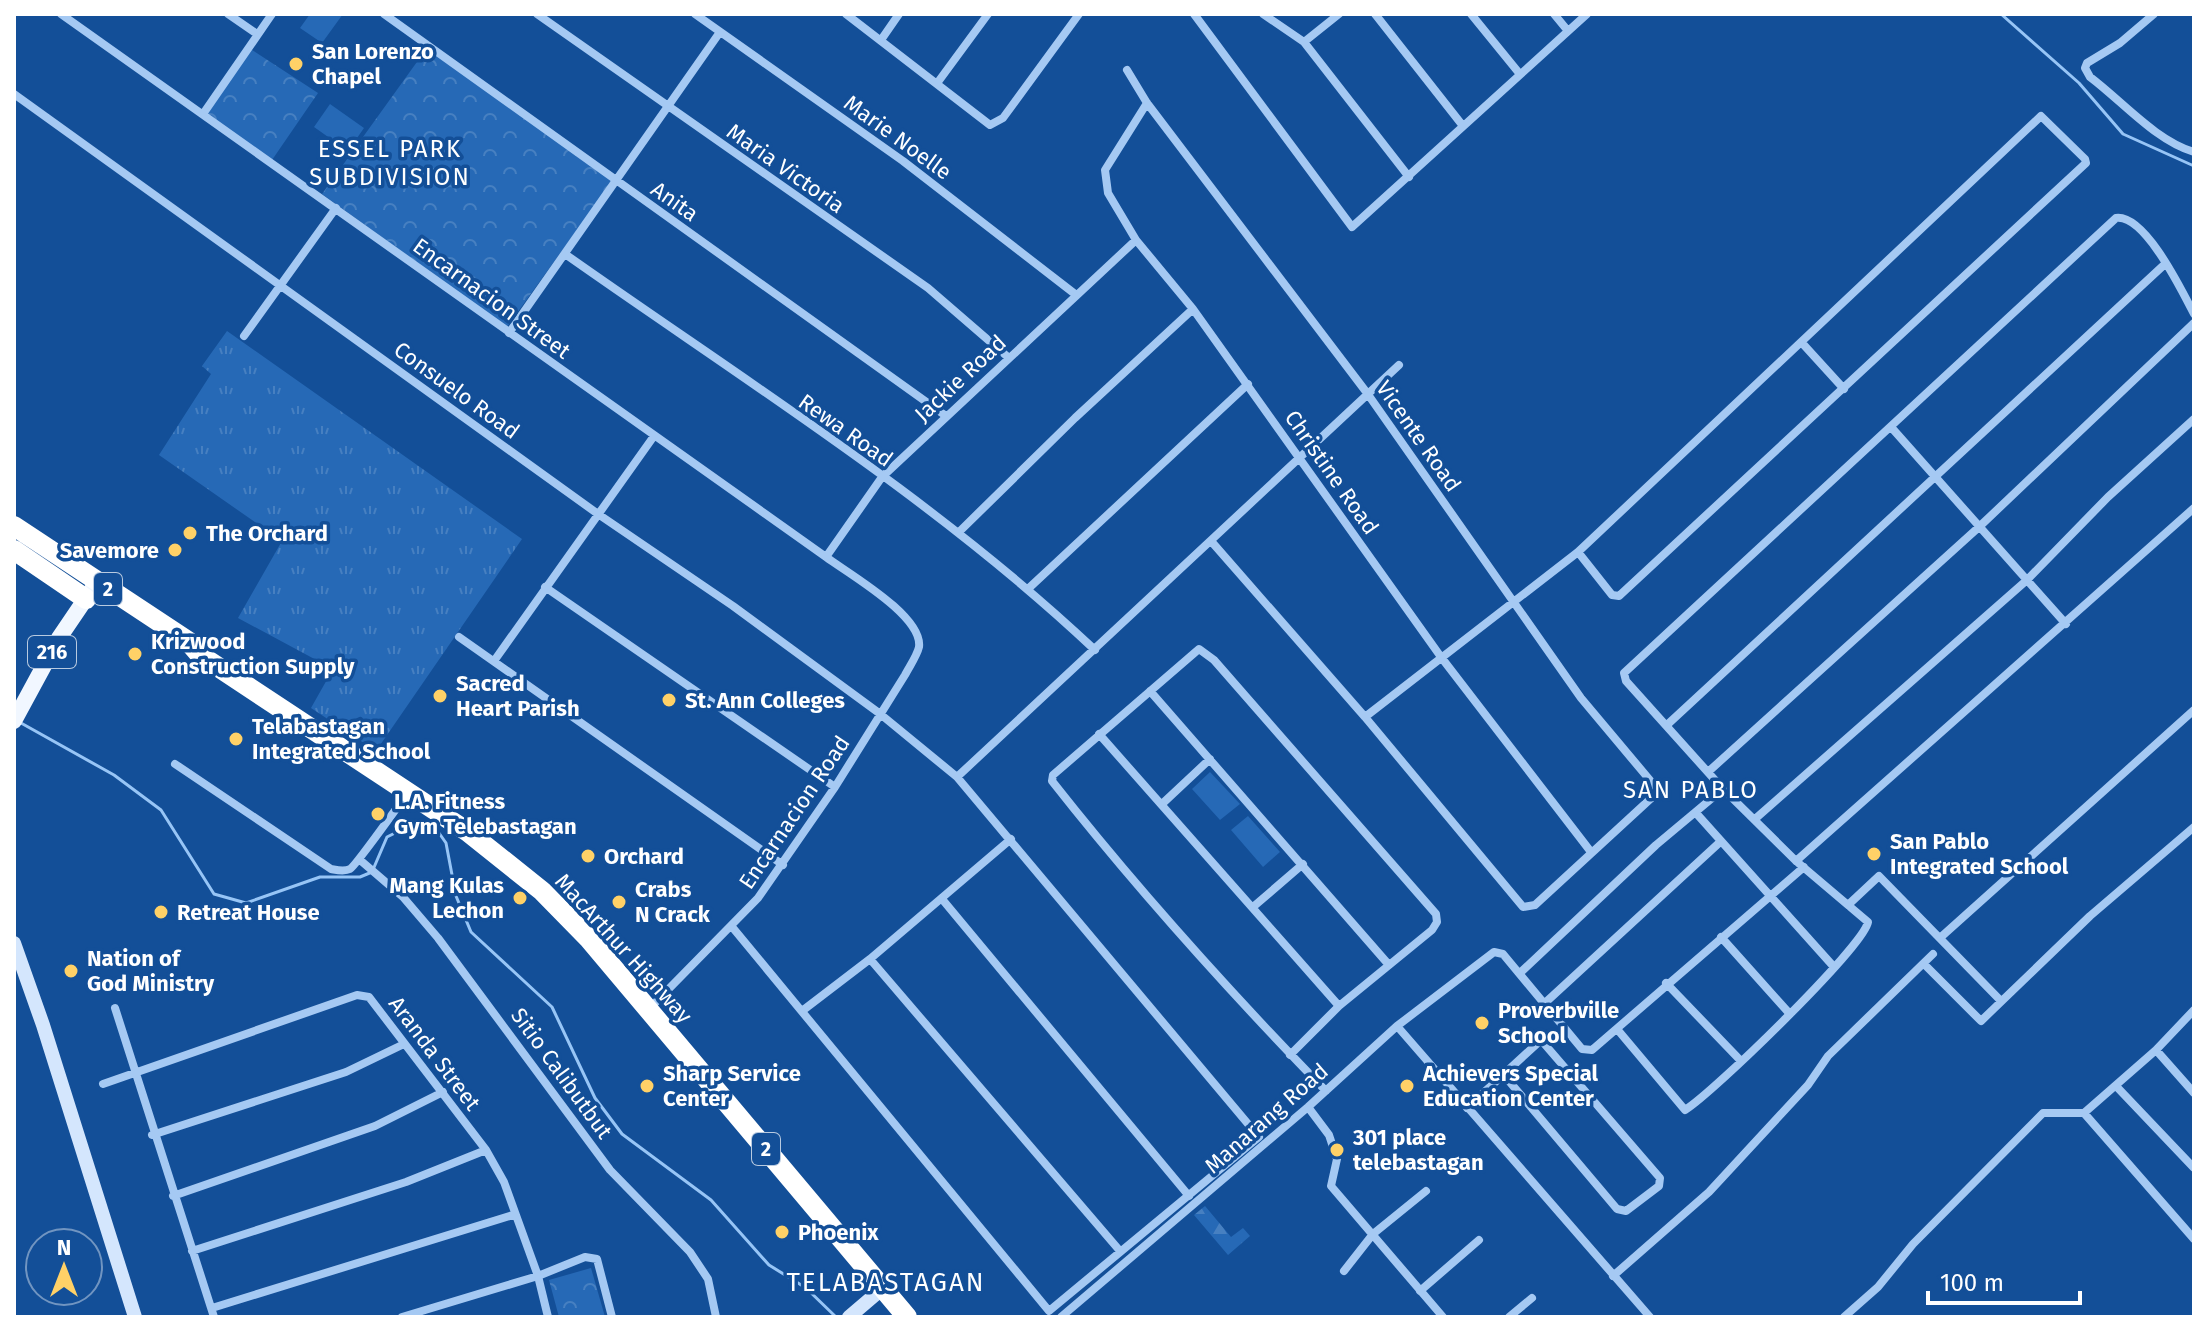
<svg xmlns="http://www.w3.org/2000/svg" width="2208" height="1331" viewBox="0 0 2208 1331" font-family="'Fira Sans',sans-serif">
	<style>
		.grass { fill: url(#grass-tufts) }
		.forest { fill: url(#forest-firs) }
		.park { fill: url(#park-crowns) }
		.garden { fill: #2669b6 }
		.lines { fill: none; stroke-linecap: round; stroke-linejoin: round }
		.stream { stroke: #97c5f6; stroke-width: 3 }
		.street { stroke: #a5c9f3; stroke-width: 8 }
		.secondary { stroke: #d4e6fd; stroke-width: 14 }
		.primary { stroke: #f1f7ff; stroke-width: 16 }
		.highway { stroke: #fff; stroke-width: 20 }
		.poi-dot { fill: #ffd167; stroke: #134f98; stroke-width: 3 }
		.labels { text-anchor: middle; stroke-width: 7; stroke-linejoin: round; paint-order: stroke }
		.shield { fill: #134f98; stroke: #b8cae0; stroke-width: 2 }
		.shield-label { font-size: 20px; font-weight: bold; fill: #fff }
		.poi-label { font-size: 22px; font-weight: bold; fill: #fff; stroke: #134f98; text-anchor: start }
		.street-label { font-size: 22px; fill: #fff; stroke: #134f98 }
		.neighbourhood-label { font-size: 24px; letter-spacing: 2px; fill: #fff; stroke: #134f98 }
		.quarter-label { font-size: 26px; letter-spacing: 2px; fill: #fff; stroke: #134f98 }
	</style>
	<defs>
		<pattern id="grass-tufts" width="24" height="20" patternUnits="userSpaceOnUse" patternTransform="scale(2)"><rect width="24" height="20" fill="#2669b6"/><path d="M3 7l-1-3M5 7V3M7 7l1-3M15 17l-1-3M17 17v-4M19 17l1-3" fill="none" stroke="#4780c1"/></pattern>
		<pattern id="forest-firs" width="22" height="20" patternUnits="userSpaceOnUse" patternTransform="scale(2)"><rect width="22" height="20" fill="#2669b6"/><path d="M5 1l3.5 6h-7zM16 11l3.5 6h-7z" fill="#4780c1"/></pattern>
		<pattern id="park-crowns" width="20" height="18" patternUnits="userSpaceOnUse" patternTransform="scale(2)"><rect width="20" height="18" fill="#2669b6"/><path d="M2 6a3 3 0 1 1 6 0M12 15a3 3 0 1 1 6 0" fill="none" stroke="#4780c1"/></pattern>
	</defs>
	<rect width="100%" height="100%" fill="#134f98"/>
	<path class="grass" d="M227,331L522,539L376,751L311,708L333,669L238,618L282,541L159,455L211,374L202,366Z"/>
	<path class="forest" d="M1205,1206L1231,1237L1243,1228L1250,1236L1228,1255L1194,1215Z"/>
	<path class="park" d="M249,48L318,93L272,160L205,113Z
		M427,48L612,181L507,327L322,194Z
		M591,1268L605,1317H559L549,1280Z"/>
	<path class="garden" d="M310,14H343L322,43L300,28Z
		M330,104L364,128L348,151L314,127Z
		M1210,772L1240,804L1220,820L1192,789Z
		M1248,816L1280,852L1263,867L1231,830Z"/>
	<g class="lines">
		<path class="stream" d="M2001,14L2079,83L2123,134L2194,166
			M21,723L114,775L161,810L214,894L246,903L320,877H360L372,872L387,837L401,830L426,827L439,833L446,843L456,896L471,932L552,1007L595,1098L622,1134L711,1200L769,1265L806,1288L836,1317"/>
		<path class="street" d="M61,14L826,557C849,574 923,616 919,647C917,656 909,667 905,675L835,787L758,898L649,1009
			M228,14L257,34
			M384,14L946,416
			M537,14L928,288L1009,358
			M695,14L903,161L1075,294
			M846,14L990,125L1003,118L1079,14
			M1194,14L1352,227L1587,14
			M1263,14L1304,42L1409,177
			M1375,14L1463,126
			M1471,14L1519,73
			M1554,14L1568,31
			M2154,14L2120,43L2087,63L2085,68L2090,77C2122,101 2156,141 2194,152
			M881,40L899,14
			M1304,42L1339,14
			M1127,70L1147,103L1367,393L1581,698L1659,791L1535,905L1523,907L1365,717L1211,541
			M938,82L988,14
			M14,94L598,514L733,606L879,713L957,777L1259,1137L1049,1311L733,928
			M1147,103L1105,170L1108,193L1136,240L1193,309L1441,657L1591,852
			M203,114L272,14
			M565,254C745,381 935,499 1095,650
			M509,333L720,32
			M244,336L336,208
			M1803,344L1844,389
			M1891,427L2066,624
			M959,532L1075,418L1193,309
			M826,557L882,477L1136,240
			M545,587L835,787
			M1029,588L1248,384
			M459,637L783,865
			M494,661L654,436
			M1150,691L1389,965
			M1365,717L1578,552L2041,116L2085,159L2086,163L1619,596L1612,595L1578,552
			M1668,724L2165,264
			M1099,734L1339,1006
			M175,764L331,869C337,870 344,872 350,869C356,866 399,804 408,793
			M1708,772L1979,527L2194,323
			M957,777L1399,365
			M1162,804L1210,759
			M1696,813L1834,967
			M1755,819L2027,580L2108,497L2194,419
			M360,860L403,897L438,938L610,1170L690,1252L708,1279L716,1317
			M1796,861L2194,508
			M942,899L1189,1196
			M1848,905L1879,876L2001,1001
			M1253,907L1303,864
			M1721,937L1789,1013
			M1941,937L2194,710
			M870,959L1120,1251
			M1924,964L1981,1021L2090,916L2194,827
			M1520,973L1656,845L1723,789
			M1666,983L1741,1061
			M1546,1002L1719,843
			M115,1008L214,1317
			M802,1011L870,959L1011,839
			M1397,1026L1650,1317
			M1617,1029L1685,1110C1713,1093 1864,946 1868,922L1796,861L1723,789L1626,681L1624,673L2116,218C2145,214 2182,291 2194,314
			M2156,1050L2194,1093
			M1290,1055L1339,1006L1432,930L1437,922L1436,914L1214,660L1199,649L1053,775L1052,781C1137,889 1230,992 1326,1091
			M103,1084L357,995L369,997L486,1150L504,1182L538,1276L548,1317
			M2116,1086L2194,1168
			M1308,1107L1329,1135L1337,1159L1331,1186L1443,1317
			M1467,1108L1541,1040L1660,1178L1659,1186L1626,1211L1617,1209L1503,1074
			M2084,1113L2156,1050L2194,1010
			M152,1135L346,1072L404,1044
			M173,1196L375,1126L443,1092
			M192,1251L406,1182L486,1150
			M1344,1271L1373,1234L1426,1191
			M1613,1276L1709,1192L1808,1085L1828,1056L1933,954
			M1420,1291L1479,1240
			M212,1308L513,1215
			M402,1317L538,1276L585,1257L597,1259L612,1317
			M1061,1317L1308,1107L1397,1026L1494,952L1503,954L1582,1049L1592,1050L1804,867
			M1509,1317L1532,1298
			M1844,1317L1878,1287L1913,1244L2043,1113H2084L2194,1239"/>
		<path class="secondary" d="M14,943L43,1025L135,1317
			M849,1317L883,1288"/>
		<path class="primary" d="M14,721L59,638L97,582"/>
		<path class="highway" d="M14,526L188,641L200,655L468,832L542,891L589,939L907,1317
			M14,550L86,599"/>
	</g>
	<g class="poi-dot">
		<circle cx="296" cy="64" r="8"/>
		<circle cx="190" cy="533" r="8"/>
		<circle cx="175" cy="550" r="8"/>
		<circle cx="135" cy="654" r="8"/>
		<circle cx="440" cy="696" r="8"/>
		<circle cx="669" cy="700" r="8"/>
		<circle cx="236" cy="739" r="8"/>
		<circle cx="378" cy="814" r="8"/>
		<circle cx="1874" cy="854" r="8"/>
		<circle cx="588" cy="856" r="8"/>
		<circle cx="520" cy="898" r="8"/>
		<circle cx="619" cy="902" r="8"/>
		<circle cx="161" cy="912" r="8"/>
		<circle cx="71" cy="971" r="8"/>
		<circle cx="1482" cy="1023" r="8"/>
		<circle cx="647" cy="1086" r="8"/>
		<circle cx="1407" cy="1086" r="8"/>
		<circle cx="1337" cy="1150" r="8"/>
		<circle cx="782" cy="1232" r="8"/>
	</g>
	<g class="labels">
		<g class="shield">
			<rect x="94" y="573" width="28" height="32" rx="6"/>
			<rect x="28" y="636" width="48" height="32" rx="6"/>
			<rect x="752" y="1133" width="28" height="32" rx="6"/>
		</g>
		<g class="shield-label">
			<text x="108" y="596">2</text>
			<text x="52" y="659">216</text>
			<text x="766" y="1156">2</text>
		</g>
		<g class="poi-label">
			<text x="312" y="59">San Lorenzo<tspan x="312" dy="25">Chapel</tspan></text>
			<text x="206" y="541">The Orchard</text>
			<text x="159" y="558" text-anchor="end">Savemore</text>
			<text x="151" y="649">Krizwood<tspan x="151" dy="25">Construction Supply</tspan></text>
			<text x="456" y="691">Sacred<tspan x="456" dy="25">Heart Parish</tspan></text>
			<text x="685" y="708">St. Ann Colleges</text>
			<text x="252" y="734">Telabastagan<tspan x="252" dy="25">Integrated School</tspan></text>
			<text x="394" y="809">L.A. Fitness<tspan x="394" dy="25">Gym Telebastagan</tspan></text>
			<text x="1890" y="849">San Pablo<tspan x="1890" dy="25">Integrated School</tspan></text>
			<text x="604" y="864">Orchard</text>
			<text x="504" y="893" text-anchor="end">Mang Kulas<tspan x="504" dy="25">Lechon</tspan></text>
			<text x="635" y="897">Crabs<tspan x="635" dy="25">N Crack</tspan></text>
			<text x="177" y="920">Retreat House</text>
			<text x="87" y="966">Nation of<tspan x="87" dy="25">God Ministry</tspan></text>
			<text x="1498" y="1018">Proverbville<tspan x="1498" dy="25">School</tspan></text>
			<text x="663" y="1081">Sharp Service<tspan x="663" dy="25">Center</tspan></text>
			<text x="1423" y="1081">Achievers Special<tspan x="1423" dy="25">Education Center</tspan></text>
			<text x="1353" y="1145">301 place<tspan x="1353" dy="25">telebastagan</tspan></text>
			<text x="798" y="1240">Phoenix</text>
		</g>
		<g class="street-label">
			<text transform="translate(898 137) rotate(36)" y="8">Marie Noelle</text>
			<text transform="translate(786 168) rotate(35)" y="8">Maria Victoria</text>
			<text transform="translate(675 201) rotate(35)" y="8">Anita</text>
			<text transform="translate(492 298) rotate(36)" y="8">Encarnacion Street</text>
			<text transform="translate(960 378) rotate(-43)" y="8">Jackie Road</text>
			<text transform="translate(457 390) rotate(36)" y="8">Consuelo Road</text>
			<text transform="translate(846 430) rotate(35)" y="8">Rewa Road</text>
			<text transform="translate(1419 436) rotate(55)" y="8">Vicente Road</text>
			<text transform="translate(1332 472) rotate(55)" y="8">Christine Road</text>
			<text transform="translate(794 812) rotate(-56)" y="8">Encarnacion Road</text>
			<text transform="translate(624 948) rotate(48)" y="8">MacArthur Highway</text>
			<text transform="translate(435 1053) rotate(53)" y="8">Aranda Street</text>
			<text transform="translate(562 1073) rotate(54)" y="8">Sitio Calibutbut</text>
			<text transform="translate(1266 1118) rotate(-41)" y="8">Manarang Road</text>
		</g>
		<g class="neighbourhood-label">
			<text x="390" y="157">ESSEL PARK<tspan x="390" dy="28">SUBDIVISION</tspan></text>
			<text x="1691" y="798">SAN PABLO</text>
		</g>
		<g class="quarter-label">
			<text x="886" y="1291">TELABASTAGAN</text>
		</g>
	</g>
	<rect width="2208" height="1331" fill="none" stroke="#ffffff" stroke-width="32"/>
	<g transform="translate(64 1267)"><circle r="38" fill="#134f98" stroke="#7195c1" stroke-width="2"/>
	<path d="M0-6L14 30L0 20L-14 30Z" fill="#ffd167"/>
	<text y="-12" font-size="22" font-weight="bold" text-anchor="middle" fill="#ffffff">N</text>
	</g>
	<path d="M1928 1291v12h152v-12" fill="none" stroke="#ffffff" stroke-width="4"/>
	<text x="1940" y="1291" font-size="24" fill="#ffffff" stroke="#134f98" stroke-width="6" paint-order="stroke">100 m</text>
</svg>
